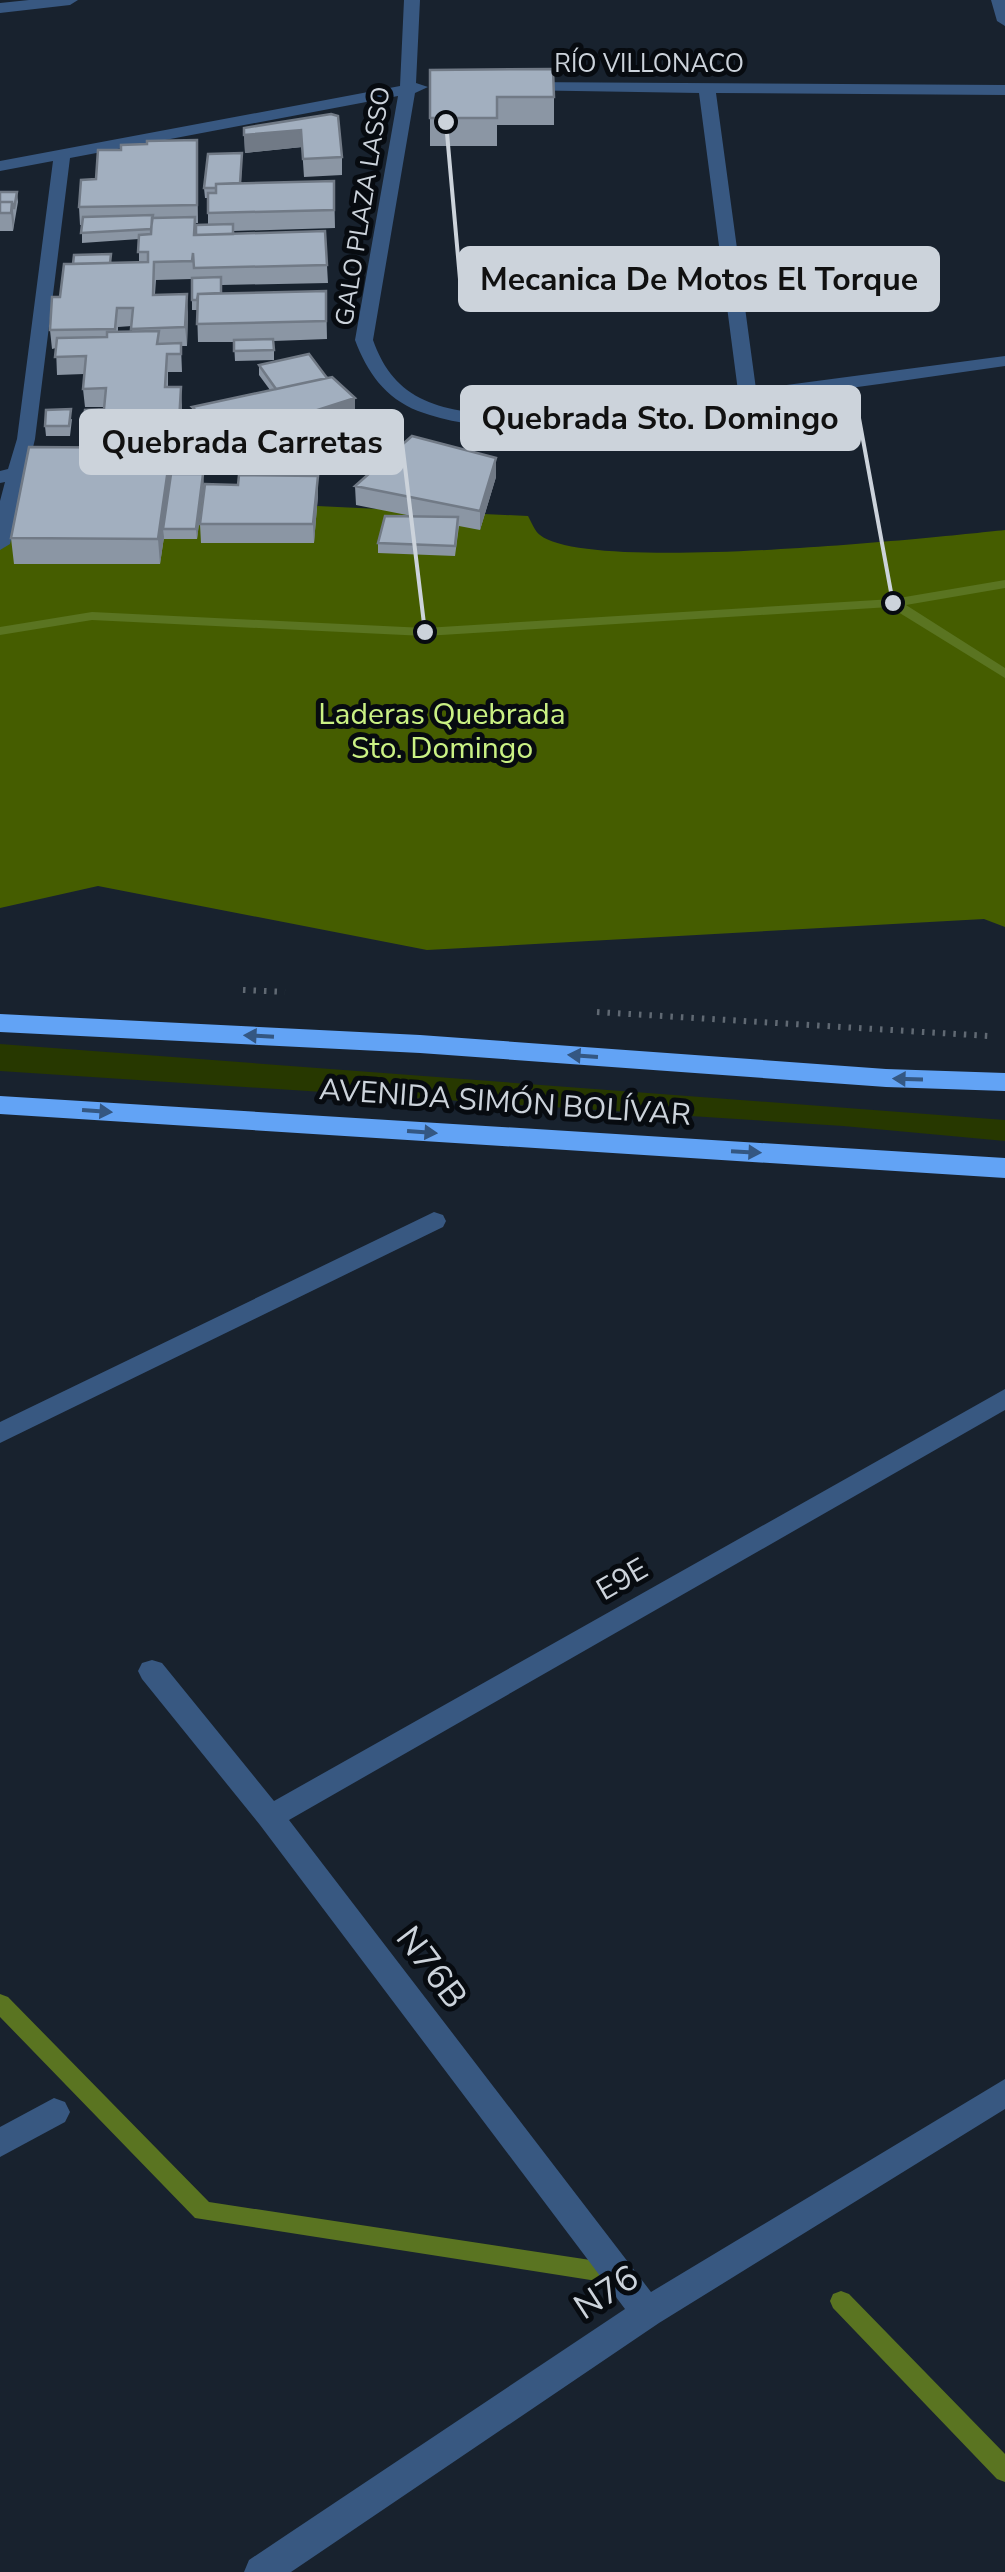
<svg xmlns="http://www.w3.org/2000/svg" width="1005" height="2572" viewBox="0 0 1005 2572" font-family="'Nunito Sans',sans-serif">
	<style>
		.green { fill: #273800 }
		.forest { fill: #455d00 }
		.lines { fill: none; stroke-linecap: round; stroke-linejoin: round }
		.stream { fill: #5a7421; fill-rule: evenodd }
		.path { stroke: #606973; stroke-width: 6; stroke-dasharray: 2.5 8; stroke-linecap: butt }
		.minor { fill: #385881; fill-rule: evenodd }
		.highway { fill: #62a3f5; fill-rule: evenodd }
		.wall { fill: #8b96a4; fill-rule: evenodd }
		.shaded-wall { fill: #717a86 }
		.building { fill: #a2afbf; stroke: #717a86; stroke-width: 2.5 }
		.oneway { fill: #345782 }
		.labels { text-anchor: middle; stroke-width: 10; stroke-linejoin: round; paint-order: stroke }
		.far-street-label { font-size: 25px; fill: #ccd3db; stroke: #070b10 }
		.park-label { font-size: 30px; fill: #caf184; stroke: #070b10 }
		.street-label { font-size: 30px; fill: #ccd3db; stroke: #070b10 }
		.near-street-label { font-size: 35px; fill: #ccd3db; stroke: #070b10 }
		.leader { fill: none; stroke: #ccd3db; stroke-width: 4 }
		.callout-dot { fill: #ccd3db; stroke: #070b10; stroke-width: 4 }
		.callout { fill: #ccd3db; stroke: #ccd3db; stroke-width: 4 }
		.callout-label { font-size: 32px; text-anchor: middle; font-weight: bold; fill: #111 }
	</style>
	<rect width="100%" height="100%" fill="#18222e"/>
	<path class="green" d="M0,1044L1005,1120V1141L843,1126L0,1071Z"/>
	<path class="forest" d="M189,500L528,516C531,521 535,532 540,535C588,574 930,538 1005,530V927L984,919L427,950L98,886L0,908V509Z"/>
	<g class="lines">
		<path class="stream" d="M1005,580V588L906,605L1005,668V678L890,607L425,636L92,620L0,635V627L92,612L425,628L893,599Z
			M0,1994L8,1997L209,2202L597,2261L605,2264L608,2271L605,2278L597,2281L195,2218L0,2017Z
			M841,2291L849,2294L1005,2454V2482L997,2479L833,2308L830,2301L833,2294Z"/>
		<path class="path" d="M243,990L285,992
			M597,1012L989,1036"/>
		<path class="minor" d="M29,0H78L70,5L0,13V3Z
			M404,0H420L416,83L428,87L415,93L373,340C382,365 395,385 420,398C491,435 657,401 738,391L699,93L514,90V84L520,82L1005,85V95L716,93L756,389L1005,356V366C889,383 774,399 659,412C582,420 494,440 418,411C385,398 367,372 355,340L398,96L70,158L35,439L10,544L0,550V501L5,482L0,483V471L8,469L17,439L53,161L0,171V161L400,86Z
			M991,0H1005V26L997,21Z
			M434,1212L443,1215L446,1221L443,1227L0,1443V1422Z
			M1005,1389V1410L289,1820L651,2292L1005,2079V2109L659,2323L291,2572H244L249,2560L625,2309L260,1825L142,1679L138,1671L142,1663L152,1660L162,1663L274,1801Z
			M54,2098L65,2102L70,2112L65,2122L0,2157V2127Z"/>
		<path class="highway" d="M0,1014L420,1035L886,1069L1005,1073V1091L886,1087L420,1053L0,1032Z
			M0,1096L1005,1158V1178L0,1114Z"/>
	</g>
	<path class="wall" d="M430,70L554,97V125H497V146H430Z
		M244,128L342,157V175L304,177L302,147L245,153Z
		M242,153L241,183L334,181L335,228L233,231V234L325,231L328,283L222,285V293L326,291L327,339L274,341V360L235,361L234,342H198L197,310H192V279L156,280L155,294L188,312L187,346H181L182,372H168V387L182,405L181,441L85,443L83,425L104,409L105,407H85L83,389L84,374L57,375L56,348L52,349L50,330L60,297L112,263L139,262V239L82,243V225H80L79,207L96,179L198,157V223H195L196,232L208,225V198H205L204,188ZM132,326V331L118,332V327Z
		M0,192H17L18,202L13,231H0Z
		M259,365L355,417L228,458L194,426L192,407L270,390L259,375Z
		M72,419L70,436H46L45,426Z
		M173,474L204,485L197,539H164V537L160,564H14L11,538Z
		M496,477L480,530L459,526L455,556L378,553V543L412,516L356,505L355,486Z
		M318,495L314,543H201L200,524Z"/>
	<path class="shaded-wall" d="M301,130L302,147L245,153L244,135Z
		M197,140L198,157V223L197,205Z
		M12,202L14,220L13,231L11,213Z
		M187,294L188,312L187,346L185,327Z
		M181,387L182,405L181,441L179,422Z
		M355,398V417L228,458L227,439Z
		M171,448L173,473L165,529H163L164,537L160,564L158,539Z
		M496,458V477L480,530V511Z
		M203,474L204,485L197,539L196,529Z
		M318,476V495L314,543L313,524Z"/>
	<path class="building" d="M553,69L554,97H497V118H430V70Z
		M331,114L338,116L342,157L303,159L301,130L244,135V128Z
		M197,140V205L79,207L81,180L96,179L98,150H121V145L147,144V141Z
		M242,153L240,183L216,184V188H204L208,154Z
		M334,181V210L208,213V193H216V184Z
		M0,192H17L14,209L12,202H0Z
		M0,202H12L11,213H0Z
		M153,215L151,229L81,233L83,217Z
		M195,217L194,235L325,231L327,265L194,268L193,253L192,261L154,262L153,295L187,294L185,327L131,329L133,308H117L115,329L50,330L52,297H60L64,264L148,262V252H138L139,235L151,234L152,218Z
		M233,224V234L196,235V225Z
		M111,254L110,263L73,264L74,255Z
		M221,277V293L198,294L197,300H192V278Z
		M326,291V321L197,324L198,294Z
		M159,331L157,344L181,343V354H167L165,387H181L179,422L83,425L85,410L104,409L106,388L83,389L86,356L55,357L57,338L107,337V332Z
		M273,339L274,350L234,351V340Z
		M309,354L327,378L276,389L259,365Z
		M332,377L355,398L227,439L192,407Z
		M71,409L69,426H45L46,410Z
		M412,436L496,458L480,511L355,486Z
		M29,447L171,448L158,539L11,538Z
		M171,474H203L196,529H163Z
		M239,475L318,476L313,524H200L205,484L238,485Z
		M385,516L458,517L455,546L378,543Z"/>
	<defs><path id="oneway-solid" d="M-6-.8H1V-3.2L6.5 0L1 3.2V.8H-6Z" transform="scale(2.5)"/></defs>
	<g class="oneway">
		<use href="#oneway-solid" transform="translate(259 1036) rotate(-177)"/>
		<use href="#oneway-solid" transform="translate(583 1056) rotate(-176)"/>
		<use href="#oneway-solid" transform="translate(908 1079) rotate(-178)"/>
		<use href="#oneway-solid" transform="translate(97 1111) rotate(4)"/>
		<use href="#oneway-solid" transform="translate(422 1132) rotate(4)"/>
		<use href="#oneway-solid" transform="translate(746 1152) rotate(3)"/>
	</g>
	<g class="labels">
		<g class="far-street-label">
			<text x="649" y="72">RÍO VILLONACO</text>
			<text transform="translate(362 206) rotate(-81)" y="9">GALO PLAZA LASSO</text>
		</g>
		<g class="park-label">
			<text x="442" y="724">Laderas Quebrada<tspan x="442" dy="34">Sto. Domingo</tspan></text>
		</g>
		<g class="street-label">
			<text transform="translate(505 1102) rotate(4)" y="10">AVENIDA SIMÓN BOLÍVAR</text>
			<text transform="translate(622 1579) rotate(-30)" y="10">E9E</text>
		</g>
		<g class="near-street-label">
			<text transform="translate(432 1967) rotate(53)" y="12">N76B</text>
			<text transform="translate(606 2292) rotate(-33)" y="12">N76</text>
		</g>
	</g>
	<path class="leader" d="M446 122L460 279M893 603L859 418M425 632L402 442"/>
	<g class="callout-dot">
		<circle cx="446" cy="122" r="10"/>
		<circle cx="893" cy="603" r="10"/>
		<circle cx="425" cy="632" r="10"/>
	</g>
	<g class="callout">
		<rect x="460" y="248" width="478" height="62" rx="10"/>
		<rect x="462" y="387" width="397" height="62" rx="10"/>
		<rect x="81" y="411" width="321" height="62" rx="10"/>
	</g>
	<g class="callout-label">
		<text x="699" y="290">Mecanica De Motos El Torque</text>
		<text x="660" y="429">Quebrada Sto. Domingo</text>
		<text x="242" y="453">Quebrada Carretas</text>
	</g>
</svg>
